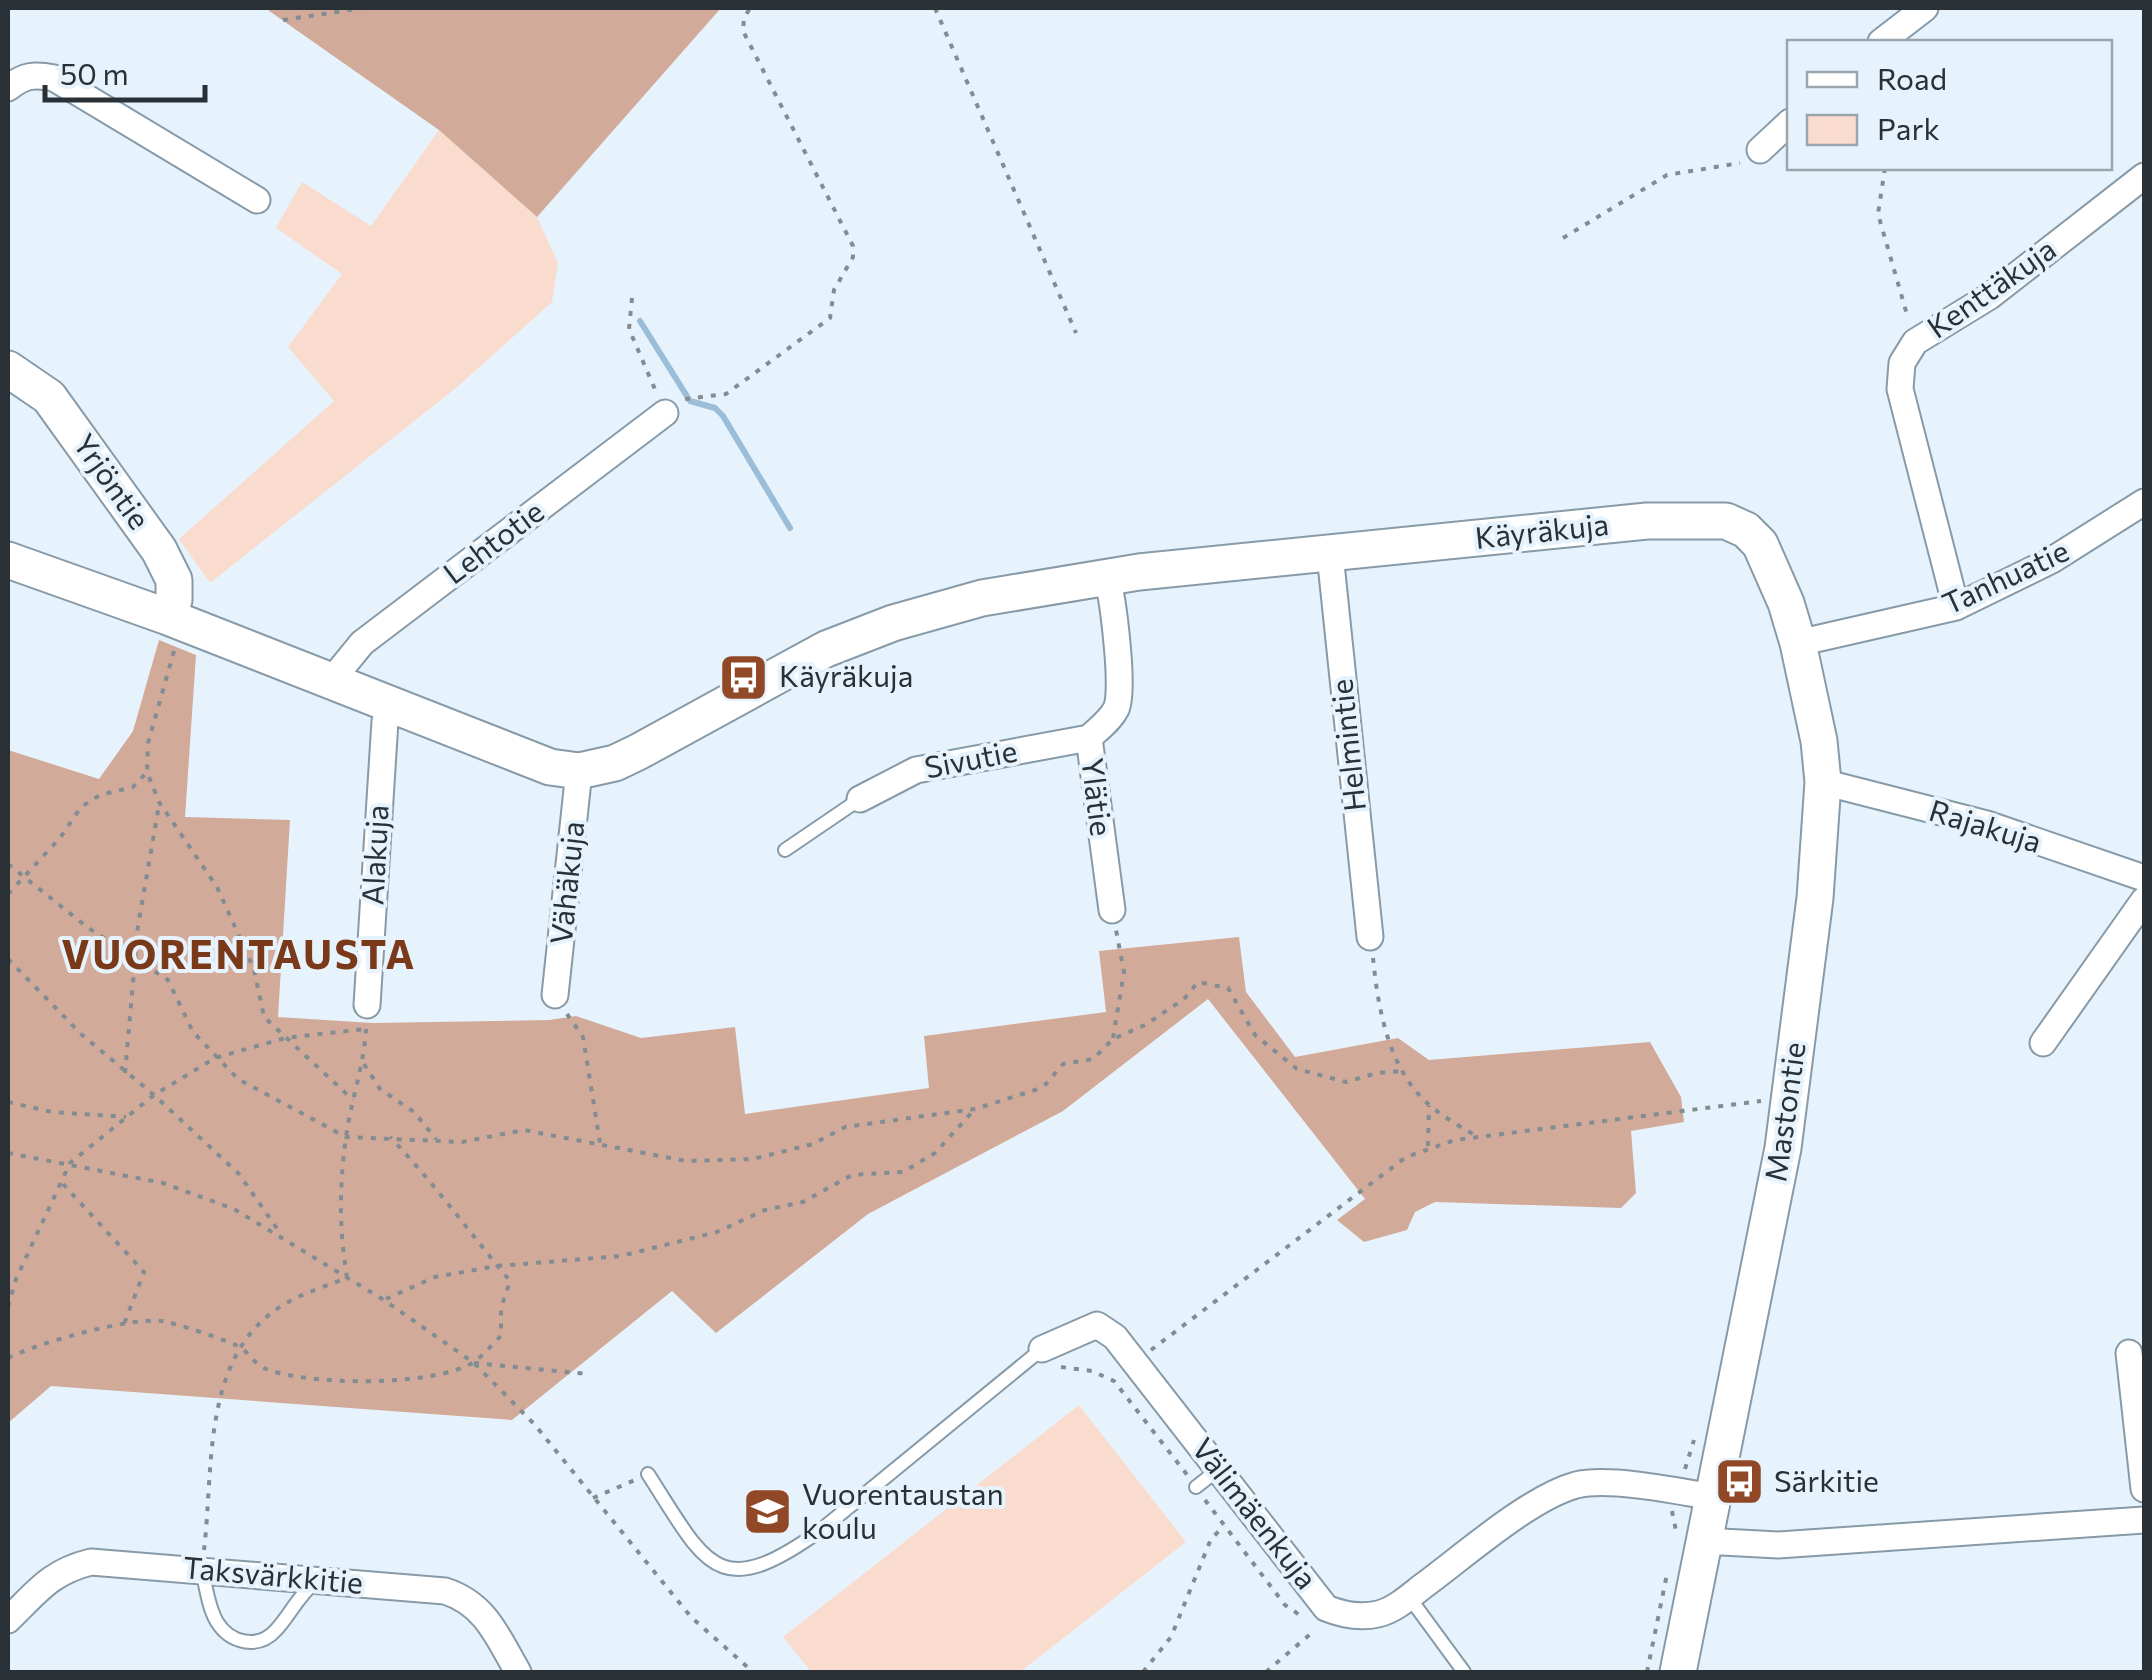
<svg xmlns="http://www.w3.org/2000/svg" width="2152" height="1680" viewBox="0 0 2152 1680" font-family="Commissioner,sans-serif">
	<style>
		.green { fill: #fadccf }
		.forest { fill: #d2aa99 }
		.lines { fill: none; stroke-linecap: round; stroke-linejoin: round }
		.stream { stroke: #9bbdd8; stroke-width: 6 }
		.lane-casing { stroke: #879aa8; stroke-width: 16 }
		.street-casing { stroke: #879aa8; stroke-width: 29 }
		.secondary-casing { stroke: #879aa8; stroke-width: 39 }
		.path { stroke: #828c93; stroke-width: 4; stroke-dasharray: 5 8; stroke-linecap: butt }
		.lane { stroke: #fff; stroke-width: 12 }
		.street { stroke: #fff; stroke-width: 25 }
		.secondary { stroke: #fff; stroke-width: 35 }
		.labels { text-anchor: middle; stroke-width: 8; stroke-linejoin: round; paint-order: stroke }
		.street-label { font-size: 30px; fill: #293137; stroke: #e7f3fc }
		.poi-label { font-size: 30px; fill: #293137; stroke: #e7f3fc; text-anchor: start }
		.district-label { font-size: 40px; font-weight: bold; letter-spacing: 2.5px; fill: #7a3a1a; stroke: #e7f3fc }
	</style>
	<rect width="100%" height="100%" fill="#e7f3fc"/>
	<path class="green" d="M439,130L537,217L558,263L552,302L456,388L210,583L179,539L334,401L288,347L342,274L276,228L302,182L371,226Z
		M1079,1405L1186,1542L1020,1672H811L783,1637Z"/>
	<path class="forest" d="M265,8H721L537,217L439,130Z
		M159,640L196,655L185,817L290,820L278,1017L373,1023L549,1020L576,1016L641,1038L735,1027L745,1114L929,1088L924,1036L1106,1012L1099,951L1239,937L1246,992L1295,1057L1398,1038L1429,1060L1650,1042L1681,1097L1684,1122L1631,1131L1636,1193L1621,1208L1435,1202L1415,1212L1407,1230L1364,1242L1337,1220L1365,1199L1208,999L1063,1111L868,1214L716,1333L672,1291L512,1420L51,1386L8,1423V750L99,779L133,731Z"/>
	<g class="lines">
		<path class="stream" d="M640,321L690,401L715,408L723,416L790,528"/>
		<defs>
			<path id="lane" d="M785,850L860,799
				M648,1474C706,1564 717,1605 821,1530L1042,1349
				M1196,1487L1219,1469
				M202,1570C206,1586 208,1607 217,1622C230,1643 258,1650 276,1630C290,1615 298,1596 315,1582
				M1409,1597L1464,1672"/>
			<path id="street" d="M1881,42L1925,8
				M8,88C24,75 34,74 54,78L257,200
				M1760,150L1790,122
				M1330,554L1370,937
				M1107,577C1113,599 1125,691 1116,709C1110,721 1098,729 1089,738L1112,910
				M1956,607L1900,389L1902,363L1915,342L1990,296L2144,176
				M1798,643L1956,607L2052,560L2144,502
				M331,681L362,643L665,413
				M1823,782L1987,824L2144,878
				M860,799L916,770L1089,738
				M555,995L579,771
				M367,1005L385,721L389,705
				M2043,1043L2144,900
				M1042,1349L1097,1325L1115,1337L1326,1608C1343,1615 1361,1618 1378,1614C1395,1610 1410,1596 1423,1586C1464,1556 1529,1498 1576,1485C1609,1477 1678,1491 1712,1497
				M2129,1353L2144,1489
				M1703,1541L1778,1545L2144,1520
				M8,1620C37,1592 50,1572 91,1562L445,1591C486,1604 498,1638 518,1672"/>
			<path id="secondary" d="M8,369L49,397L159,550L174,580V600L168,617
				M8,560L168,617L550,767L579,771L615,763L638,752L826,649L893,623L982,598L1139,572L1647,521H1726L1746,530L1760,544L1786,603L1798,643L1819,741L1823,782L1815,898L1783,1148L1678,1672"/>
		</defs>
		<use href="#lane" class="lane-casing"/>
		<use href="#street" class="street-casing"/>
		<use href="#secondary" class="secondary-casing"/>
		<path class="path" d="M935,8L1076,333
			M283,20L363,8
			M1885,168L1878,214L1908,318
			M1563,238L1667,175L1740,163
			M632,298L629,329L657,394
			M685,399L726,394L830,318L834,290L853,257V246L743,31L744,18L750,8
			M174,651L148,743L147,772L159,802L217,887L254,969L264,1017L353,1100
			M8,864L87,927L168,980L193,1032L238,1079L346,1137L462,1142L524,1130L686,1161L753,1159L813,1144L845,1127L975,1109L1035,1090L1046,1084L1063,1064L1093,1059L1113,1039L1145,1025L1184,999L1198,982L1228,988L1255,1035L1297,1069L1346,1082L1377,1073L1402,1071
			M8,894L60,838L81,807L100,795L133,787L147,772
			M1373,958C1378,1009 1389,1073 1432,1107C1446,1119 1463,1128 1478,1137
			M8,959L81,1034L154,1095L239,1174L278,1230
			M567,1014L583,1037L600,1143
			M1113,1038L1124,972L1116,930
			M364,1064L380,1089L414,1112L436,1139
			M125,1073L138,926L159,805
			M8,1102L52,1112L126,1117
			M1428,1146L1429,1106
			M8,1153L163,1183L234,1209L384,1300L474,1363L535,1425L691,1617L753,1672
			M63,1184L144,1272L124,1324
			M386,1299L435,1277L497,1266L621,1256L717,1232L765,1210L803,1202L852,1175L903,1172L935,1153L975,1109
			M8,1307L16,1279L70,1163L154,1095L215,1058L285,1038L365,1029
			M1151,1350L1406,1157L1455,1140L1761,1101
			M8,1358C38,1343 129,1317 162,1321C175,1323 231,1341 241,1348C250,1354 255,1364 264,1368C305,1386 435,1387 474,1362C483,1356 492,1344 501,1336V1308L510,1281C470,1233 434,1183 390,1137
			M474,1363L589,1374
			M1061,1367L1092,1371L1114,1381L1188,1476
			M1685,1469L1694,1440
			M593,1498L635,1480
			M1205,1500L1285,1605L1304,1618
			M1672,1511L1676,1531
			M204,1550C214,1467 201,1355 283,1305C303,1293 326,1286 347,1278C339,1226 339,1189 346,1137C351,1100 364,1066 366,1029
			M1143,1672L1171,1637L1211,1539L1224,1526
			M1266,1672L1315,1630
			M1647,1672L1667,1574"/>
		<use href="#lane" class="lane"/>
		<use href="#street" class="street"/>
		<use href="#secondary" class="secondary"/>
	</g>
	<defs>
		<symbol id="bus-square" viewBox="-11 -11 22 22"><rect x="-9" y="-9" width="18" height="18" rx="4" fill="#904826" stroke="#e7f3fc"/><path d="M-5-6H5V4H4V6H2V4H-2V6H-4V4H-5ZM-3.5-4V0h7V-4ZM-3.5 1.2v1.5H-2V1.2ZM2 1.2v1.5H3.5V1.2Z" fill="#fff"/></symbol>
		<symbol id="school-square" viewBox="-11 -11 22 22"><rect x="-9" y="-9" width="18" height="18" rx="4" fill="#904826" stroke="#e7f3fc"/><path d="M0-5L7-2L0 1L-7-2ZM-4 1L0 2.5L4 1V4Q0 6-4 4Z" fill="#fff"/></symbol>
	</defs>
	<g fill-rule="evenodd">
		<use href="#bus-square" x="716" y="650" width="55" height="55"/>
		<use href="#bus-square" x="1712" y="1454" width="55" height="55"/>
		<use href="#school-square" x="740" y="1484" width="55" height="55"/>
	</g>
	<g class="labels">
		<g class="street-label">
			<text transform="translate(1992 289) rotate(-35)" y="10">Kenttäkuja</text>
			<text transform="translate(111 482) rotate(55)" y="10">Yrjöntie</text>
			<text transform="translate(1542 532) rotate(-6)" y="10">Käyräkuja</text>
			<text transform="translate(494 543) rotate(-37)" y="10">Lehtotie</text>
			<text transform="translate(2006 578) rotate(-25)" y="10">Tanhuatie</text>
			<text transform="translate(1349 745) rotate(-96)" y="10">Helmintie</text>
			<text transform="translate(971 760) rotate(-11)" y="10">Sivutie</text>
			<text transform="translate(1096 797) rotate(83)" y="10">Ylätie</text>
			<text transform="translate(1985 827) rotate(17)" y="10">Rajakuja</text>
			<text transform="translate(376 855) rotate(-87)" y="10">Alakuja</text>
			<text transform="translate(568 883) rotate(-84)" y="10">Vähäkuja</text>
			<text transform="translate(1786 1112) rotate(-82)" y="10">Mastontie</text>
			<text transform="translate(1254 1514) rotate(52)" y="10">Välimäenkuja</text>
			<text transform="translate(273 1576) rotate(5)" y="10">Taksvärkkitie</text>
		</g>
		<g class="poi-label">
			<text x="779" y="687">Käyräkuja</text>
			<text x="1774" y="1492">Särkitie</text>
			<text x="802" y="1505">Vuorentaustan<tspan x="802" dy="34">koulu</tspan></text>
		</g>
		<g class="district-label">
			<text x="239" y="969">VUORENTAUSTA</text>
		</g>
	</g>
	<rect width="2152" height="1680" fill="none" stroke="#293137" stroke-width="20"/>
	<rect x="1787" y="40" width="325" height="130" fill="#e7f3fc" stroke="#9ba5ad" stroke-width="2.5"/>
	<rect x="1807" y="72" width="50" height="15" fill="#ffffff" stroke="#9ba5ad" stroke-width="2.5"/>
	<text x="1877" y="90" font-size="30" fill="#293137">Road</text>
	<rect x="1807" y="115" width="50" height="30" fill="#fadccf" stroke="#9ba5ad" stroke-width="2.5"/>
	<text x="1877" y="140" font-size="30" fill="#293137">Park</text>
	<path d="M45 85v15h160v-15" fill="none" stroke="#293137" stroke-width="5"/>
	<text x="60" y="85" font-size="30" fill="#293137" stroke="#e7f3fc" stroke-width="8" paint-order="stroke">50 m</text>
</svg>
